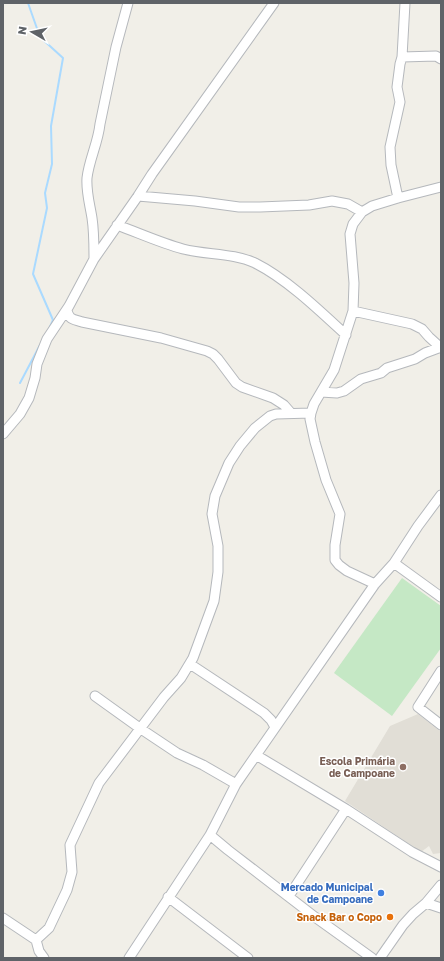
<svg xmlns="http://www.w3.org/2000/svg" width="444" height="961" viewBox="0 0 444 961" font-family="'Golos Text',sans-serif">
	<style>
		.education { fill: #e1ded6 }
		.green { fill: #c5e8c5 }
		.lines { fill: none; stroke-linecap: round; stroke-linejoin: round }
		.stream { stroke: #aadaff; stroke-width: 2 }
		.street-casing { stroke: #b5b8bc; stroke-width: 11 }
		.street { stroke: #fff; stroke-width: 9 }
		.education-dot { fill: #8d6e63; stroke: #fff; stroke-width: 1.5 }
		.shop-dot { fill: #3f7fe0; stroke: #fff; stroke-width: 1.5 }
		.food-dot { fill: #e8710a; stroke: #fff; stroke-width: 1.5 }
		.labels { text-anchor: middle; stroke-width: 3; stroke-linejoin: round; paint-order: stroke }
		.education-label { font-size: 10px; font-weight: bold; fill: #785e54; stroke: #fff; text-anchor: end }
		.shop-label { font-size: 10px; font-weight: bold; fill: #366cbe; stroke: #fff; text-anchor: end }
		.food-label { font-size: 10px; font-weight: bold; fill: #c56008; stroke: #fff; text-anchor: end }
	</style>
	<rect width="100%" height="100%" fill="#f1efe8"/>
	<path class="education" d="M418,714L441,732V853L433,854L429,846L421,852L345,801L390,726Z"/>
	<path class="green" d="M402,578L441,606V648L392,716L334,673Z"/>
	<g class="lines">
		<path class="stream" d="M28,3L40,37L63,58L51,126L52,164L45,193L47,208L33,274L53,320L49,329
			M20,383L40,345"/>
		<defs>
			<path id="street" d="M402,57L436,56L441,59
				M138,196L195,201L239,207H260L309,205L332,201L348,204L362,212
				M398,198L391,165L390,147L400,102L397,87L400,64L402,57L405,3
				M117,225C139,233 161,243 183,249C207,255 233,253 255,263C287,279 320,311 346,335
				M94,258C94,245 94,231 92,218C90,205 86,192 87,178C89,160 98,143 100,124L116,47L128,3
				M67,310C69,320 73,319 82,322L161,338L207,351L213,354L218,359L236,383L242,387L273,398L284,405L291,413
				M353,311L412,324L422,329L429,337L441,348
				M321,392L337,393L344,391L361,379L381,373L387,368L415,359L425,353L441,347
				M3,434L20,414L29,398L35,378L37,364L47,339L69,306L94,259L138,196L152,174L274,3
				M394,563L441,597
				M375,584L347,571L339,565L335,560V545L340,514L326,480L315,442L310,419L311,413L314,404L334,370L353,311L354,283L350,234L353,224L362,212L372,206L398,198L441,187
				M190,664L264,713L271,720L275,727
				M441,671L418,707L441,725
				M95,696L141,729L177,753L203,765L236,784
				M256,755L346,809L412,852L441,867
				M210,835L228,850L315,917L372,958
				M289,896L346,809
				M168,897L248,958
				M426,903L441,908
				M3,918L36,940L39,951L44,958
				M36,940L49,928L67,890L72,872L70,845L99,783L164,697L181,678L193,658L214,601L218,572V546L212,514L215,496L229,463L240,446L255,428L270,416L276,414L311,413
				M129,958L210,835L236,784L375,584L394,563L418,526L441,495
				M380,958L403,925L413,914L426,903L441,885"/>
		</defs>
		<use href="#street" class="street-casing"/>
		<use href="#street" class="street"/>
	</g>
	<circle class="education-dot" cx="403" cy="767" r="4"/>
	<circle class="shop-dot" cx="381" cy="893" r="4"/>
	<circle class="food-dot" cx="390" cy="917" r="4"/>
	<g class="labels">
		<g class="education-label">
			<text x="395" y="765">Escola Primária<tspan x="395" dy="12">de Campoane</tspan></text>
		</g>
		<g class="shop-label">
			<text x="373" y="891">Mercado Municipal<tspan x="373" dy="12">de Campoane</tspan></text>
		</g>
		<g class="food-label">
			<text x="382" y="921">Snack Bar o Copo</text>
		</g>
	</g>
	<rect width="444" height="961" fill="none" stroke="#5f6368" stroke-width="8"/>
	<g transform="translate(32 32) rotate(279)" stroke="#ffffff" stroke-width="3" paint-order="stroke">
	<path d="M0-3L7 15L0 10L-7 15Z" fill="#5f6368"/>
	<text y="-6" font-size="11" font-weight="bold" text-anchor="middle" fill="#5f6368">N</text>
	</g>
</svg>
